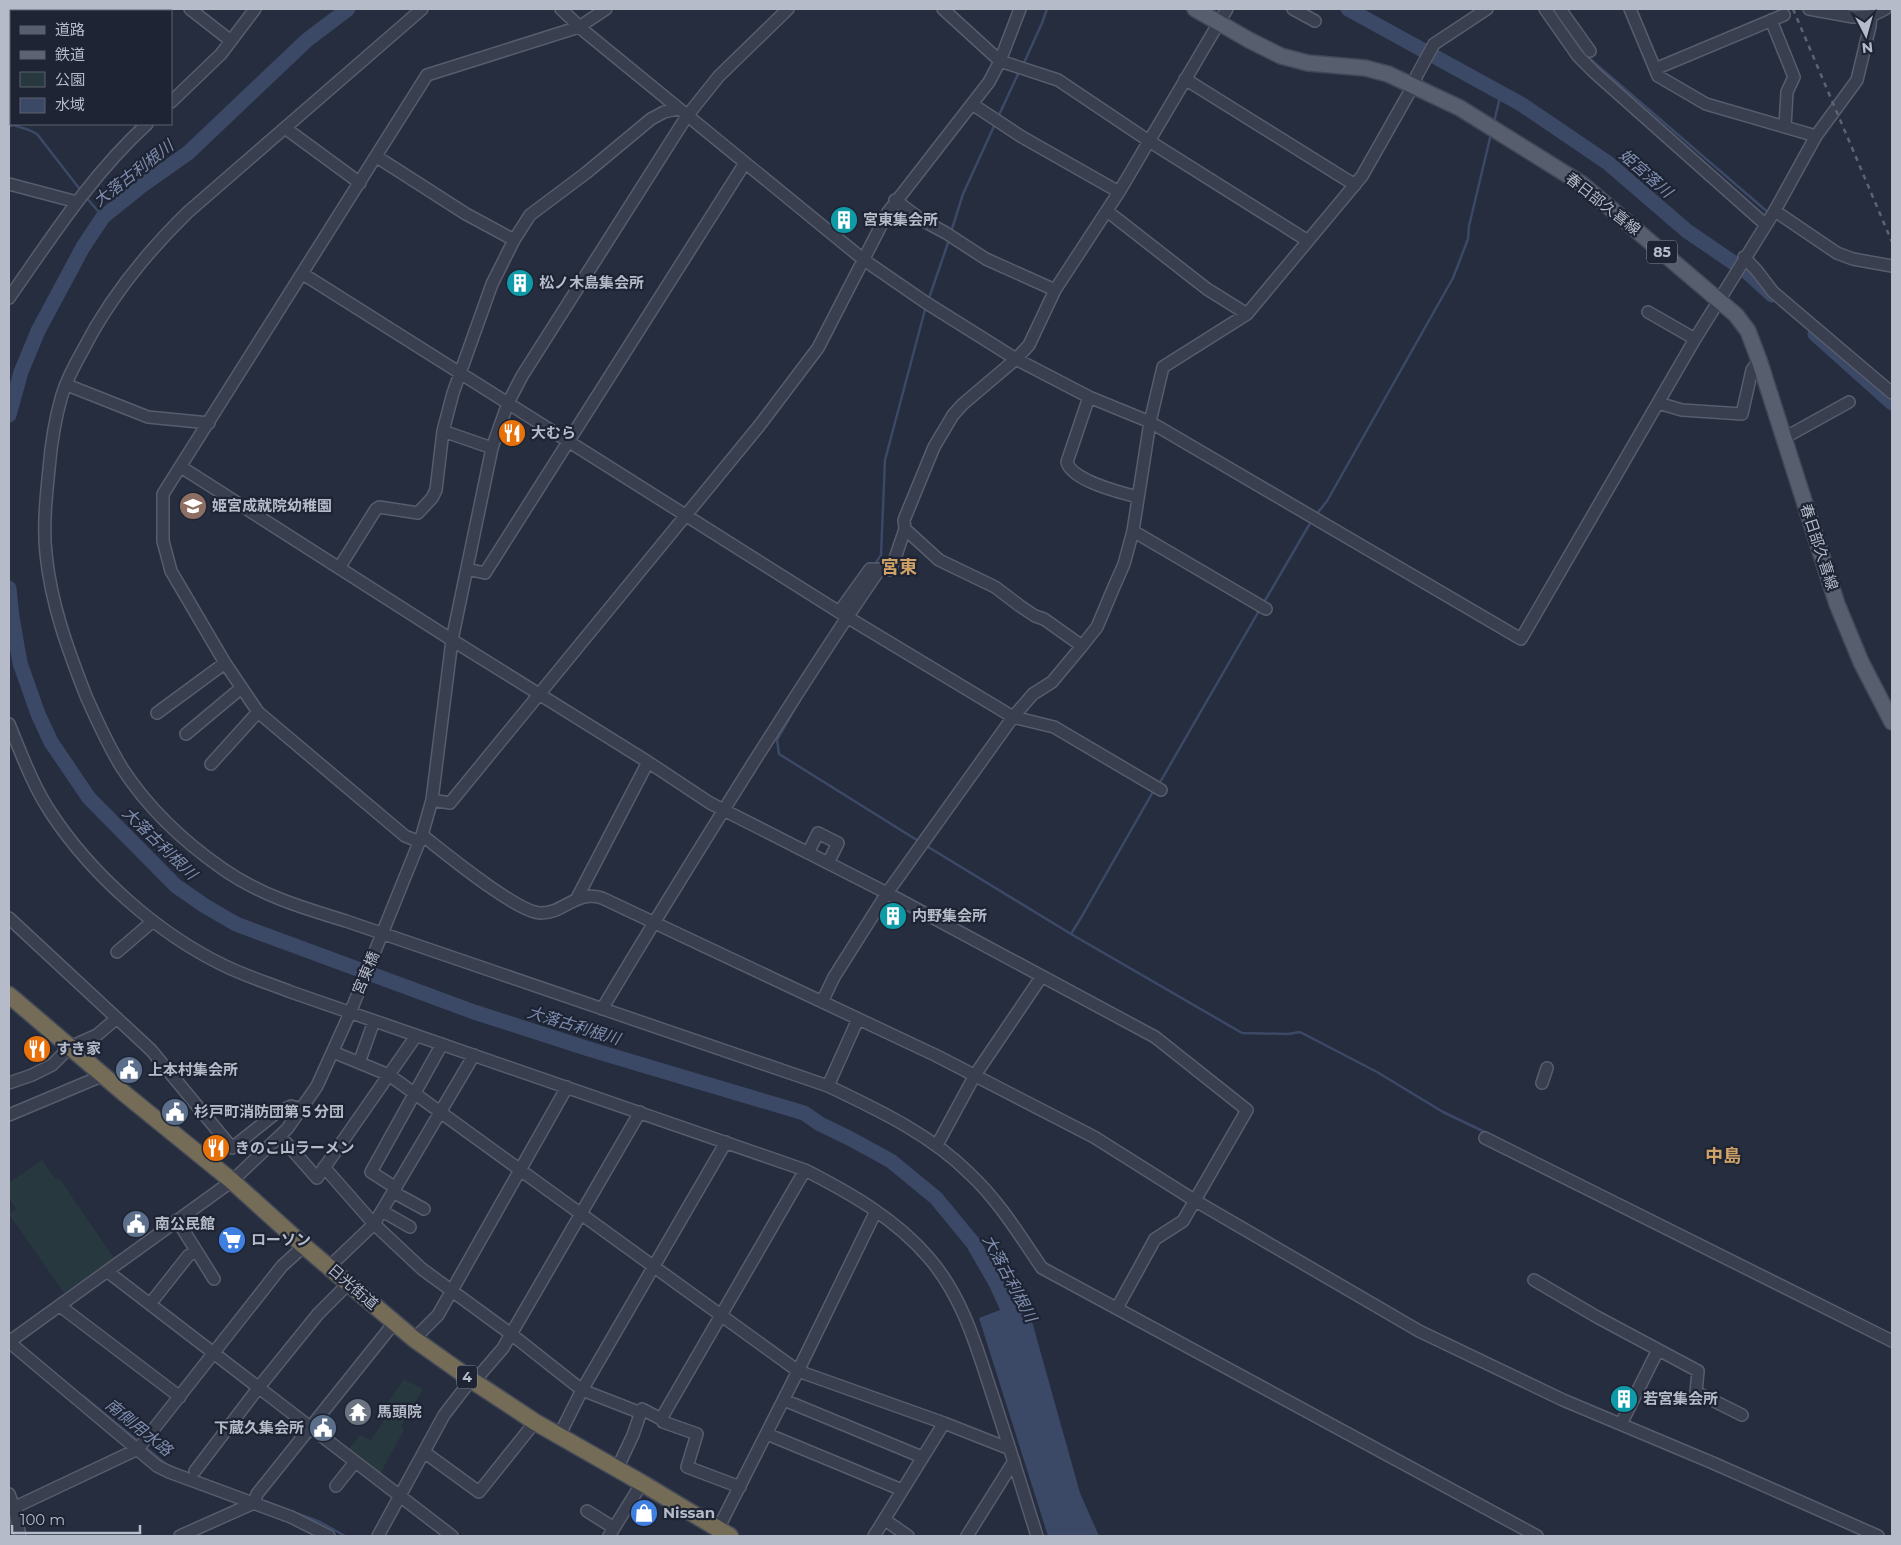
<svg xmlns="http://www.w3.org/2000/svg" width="1901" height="1545" viewBox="0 0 1901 1545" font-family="Montserrat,'Noto Sans JP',sans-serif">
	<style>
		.green { fill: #27393f }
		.water { fill: #3c4966 }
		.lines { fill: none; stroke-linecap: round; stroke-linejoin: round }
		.stream { stroke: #3c4966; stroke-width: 2.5 }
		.river { stroke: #3c4966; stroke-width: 15 }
		.minor-casing { stroke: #575d6c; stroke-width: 14 }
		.major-casing { stroke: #424857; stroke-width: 18 }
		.highway-casing { stroke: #444a59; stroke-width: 19 }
		.minor { stroke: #393f4e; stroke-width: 11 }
		.major { stroke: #575e6e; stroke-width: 15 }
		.highway { stroke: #746c57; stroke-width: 16 }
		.rail { stroke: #5c6375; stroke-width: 2.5; stroke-dasharray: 5 5; stroke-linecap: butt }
		.labels { text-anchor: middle; stroke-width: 4.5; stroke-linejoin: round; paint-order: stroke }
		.shield { fill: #1e2433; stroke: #888e9c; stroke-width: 1 }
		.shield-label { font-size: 14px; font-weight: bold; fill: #b5bbc9 }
		.street-label { font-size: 15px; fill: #b5bbc9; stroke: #1e2433 }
		.poi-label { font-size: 15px; font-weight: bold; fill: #b5bbc9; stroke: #1e2433; text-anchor: start }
		.water-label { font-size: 16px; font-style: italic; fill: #7e8eaf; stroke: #1e2433 }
		.quarter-label { font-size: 18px; font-weight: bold; fill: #d1a268; stroke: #1e2433 }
	</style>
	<rect width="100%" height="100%" fill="#252d3e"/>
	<path class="green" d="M42,1160L56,1180L59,1178L114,1258L64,1293L9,1214L16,1209L9,1198V1183Z
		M404,1379L423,1389L401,1427L404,1430L379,1476L347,1451L360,1435L371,1440L388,1414L383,1409Z"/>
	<path class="water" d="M1026,1300L1080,1493L1099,1536H1048L979,1318Z"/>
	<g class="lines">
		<path class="stream" d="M1571,34L1582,52L1770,214
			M1023,65L1042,23L1047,9
			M998,117L1019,72
			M1494,122L1501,93
			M10,124L29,130L37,134L82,192
			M85,196L103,217
			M951,232L963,194L995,124
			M928,301L949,240
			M1315,516L1327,501L1453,278L1468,239L1469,226L1491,134
			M874,566L881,555L885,460L926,306
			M1263,604L1312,520
			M800,700L777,740L779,754L920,842
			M1159,784L1260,609
			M925,845L1071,934L1242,1033L1288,1034L1300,1032L1377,1072L1443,1112L1489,1134
			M1071,934L1082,916L1154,790
			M83,1396L139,1442
			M145,1447L167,1465L175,1468
			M259,1499L320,1522L345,1536"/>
		<path class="river" d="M1348,9L1521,104L1608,163L1687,231L1747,272L1772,295
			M1815,334L1892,403
			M9,415L21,372L38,331L83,247L103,217L144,184L188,153L307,40L348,9
			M9,588L12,617L20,663L38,714L51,742L89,798L176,886L205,906L236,924L474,1012L592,1050L804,1113L820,1124L849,1138L891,1161L936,1198L973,1243L996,1283L1015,1325"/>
		<defs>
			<path id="minor" d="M190,9L231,41
				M422,9L188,212C146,253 110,297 83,350C75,364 67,379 62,395C55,419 51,444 49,469C46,498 43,526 46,554C51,604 68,650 86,696C97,721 108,745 122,768C148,808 184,842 223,869C260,895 303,908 346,921L828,1086C878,1110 930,1134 970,1174C999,1201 1020,1236 1042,1268L1537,1536
				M561,9L584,31L864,260L925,302L1016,359L1089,397L1150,422L1521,639L1695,339L1774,212L1816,136L1857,80L1870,26L1871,16
				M943,9L1000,61L1058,80L1149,141L1308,241
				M1293,9L1315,21
				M1545,9L1578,56L1595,73L1766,225
				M1560,9L1590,51
				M1630,9L1658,76L1706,104L1816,136
				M1809,9L1853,17L1871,16L1885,9
				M95,11L97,9
				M1771,20L1794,77L1787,92L1785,127
				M1655,69L1784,15
				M1185,79L1355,185
				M171,102L221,54L255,9
				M972,104L1022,137L1119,192
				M9,120L11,116
				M285,128L360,183
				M377,157L466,214L514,240
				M9,184L77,202
				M895,200L922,220L946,233L986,259L1055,290
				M1107,211L1207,289L1247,314
				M1775,211L1837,253L1853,259L1892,266
				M1744,257L1757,271L1773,292L1892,393
				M303,274L847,617L1013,717L1054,727L1161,790
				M9,298C51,238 92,174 147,124
				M1648,312L1695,339
				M67,385L148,417L209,423
				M1089,397L1067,462C1072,481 1120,492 1137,497
				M1658,403L1682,410L1742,414L1752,370L1759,360
				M443,431L492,448
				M1784,438L1849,402
				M181,467L452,640L648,762L710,803L887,893L1155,1037L1247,1110L1183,1221L1155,1239L1117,1308
				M905,529L939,560L995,587L1020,606L1035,616L1044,619L1082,646
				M1133,531L1266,609
				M339,568L376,509L379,507L418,513L432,498L436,490L443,431L453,393L492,284L514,240L530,215L586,173L651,119L664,112L678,109
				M467,569L485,573L745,163
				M839,612L870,569L891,570L905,529L904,520L934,447L953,415L963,404L1016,359L1029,345L1055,290L1119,192L1227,9
				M157,713L225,663
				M9,724C21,753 33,786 51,813C91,874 157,933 223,965C245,976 268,983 291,992L805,1170C850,1193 896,1219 929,1258C962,1296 976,1345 991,1391C1007,1439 1022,1488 1037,1536
				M186,734L240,689
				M211,764L258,712
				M432,800L450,803L759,426L818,348L888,212L989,82L1000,61L1020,9
				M422,835C444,852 517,913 541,913C565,913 575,890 602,898L937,1056L1094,1137L1194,1200L1419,1331L1563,1400L1713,1463L1878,1536
				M420,842L405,836L258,712L225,663L171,571L163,541V494L427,75L579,27L606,9
				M808,853L818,833L838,843L828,863
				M577,898L648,762
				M9,918L151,1050L232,1148L276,1113L291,1106L302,1109
				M117,952L153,921
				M822,1002L834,977L887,893L1013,717L1033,694L1052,682L1082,646L1097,627L1113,589L1124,564L1133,531L1150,422L1163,367L1247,314L1362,176L1413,86L1417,75L1434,44L1487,9
				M602,1009C652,925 703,843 755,760C796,696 836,632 880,569
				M333,1052L389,1075L798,1371L944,1423L874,1536
				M359,1063L374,1021
				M9,1083L32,1075L52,1065L70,1047L97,1035L117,1018
				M1542,1083L1547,1068
				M828,1086L858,1019
				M9,1115L104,1075
				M280,1136L317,1178L416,1036
				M1485,1138L1892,1341
				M937,1145L975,1075L1042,976
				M324,1167L374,1224L422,1269L511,1334L582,1390L641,1413
				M396,1188L371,1172L442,1044
				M393,1192L424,1209
				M382,1211L410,1227
				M177,1220L214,1279
				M329,1267L374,1224L474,1055
				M108,1272L452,1536
				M1534,1280L1597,1317L1698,1371L1696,1392L1742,1415
				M150,1304L188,1256L196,1251
				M60,1306L180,1397
				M414,1339L438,1315L567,1087
				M9,1342L232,1181L287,1129L317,1086L350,1013L422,835L432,800L452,640L492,448L508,403L522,376L687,116L719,76L788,9
				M9,1342L157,1466L169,1472L291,1517L329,1536
				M784,1400L922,1457
				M661,1419L663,1422L697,1434L687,1467L740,1487
				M944,1423L1010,1449
				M1621,1424L1658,1350
				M767,1434L902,1490
				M559,1436L582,1390L726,1142
				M424,1452L479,1492L535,1422
				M617,1469L633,1435L642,1409L661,1419L805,1170
				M195,1471L259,1387L318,1314L349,1283
				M336,1486L355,1462
				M9,1494L14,1507L20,1536
				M9,1510L138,1449L282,1266L304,1246
				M587,1511L614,1528
				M885,1520L908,1536
				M718,1529L798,1371L876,1211
				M180,1536L254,1503L257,1494L394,1323
				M378,1536L444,1415L471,1380L478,1377L503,1348L640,1112
				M609,1536L642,1483
				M967,1536L1014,1461"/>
			<path id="major" d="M1195,9L1249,40L1281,56L1308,63L1365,68L1388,74L1460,108L1582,184L1736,315L1748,331L1759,360L1837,604L1861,662L1892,722"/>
			<path id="highway" d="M9,995L125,1094L232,1181L304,1246L414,1339L476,1383L535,1422L642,1483L730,1536"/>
		</defs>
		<use href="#minor" class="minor-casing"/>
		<use href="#major" class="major-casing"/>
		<use href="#highway" class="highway-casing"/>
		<use href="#minor" class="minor"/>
		<use href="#major" class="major"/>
		<use href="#highway" class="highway"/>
		<path class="rail" d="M1793,9L1892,242"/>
	</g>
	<defs>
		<symbol id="building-disc" viewBox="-11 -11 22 22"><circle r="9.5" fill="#0f9aa8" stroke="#1e2433"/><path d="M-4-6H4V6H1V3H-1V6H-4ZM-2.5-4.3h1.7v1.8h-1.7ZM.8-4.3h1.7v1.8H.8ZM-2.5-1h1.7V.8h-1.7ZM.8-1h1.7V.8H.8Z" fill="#fff"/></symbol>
		<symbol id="restaurant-disc" viewBox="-11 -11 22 22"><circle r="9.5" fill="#e8710a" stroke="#1e2433"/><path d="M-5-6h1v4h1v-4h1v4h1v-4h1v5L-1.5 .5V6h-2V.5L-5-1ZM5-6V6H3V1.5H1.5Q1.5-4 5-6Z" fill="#fff"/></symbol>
		<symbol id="school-disc" viewBox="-11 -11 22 22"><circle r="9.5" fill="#8d6e63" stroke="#1e2433"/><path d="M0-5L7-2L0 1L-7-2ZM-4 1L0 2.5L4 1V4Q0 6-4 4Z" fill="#fff"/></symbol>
		<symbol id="civic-disc" viewBox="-11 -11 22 22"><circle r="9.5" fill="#5c6f8a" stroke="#1e2433"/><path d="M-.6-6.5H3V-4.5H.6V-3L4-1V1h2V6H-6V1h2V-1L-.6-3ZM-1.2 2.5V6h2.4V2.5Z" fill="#fff"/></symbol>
		<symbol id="supermarket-disc" viewBox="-11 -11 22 22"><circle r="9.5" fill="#3f7fe0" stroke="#1e2433"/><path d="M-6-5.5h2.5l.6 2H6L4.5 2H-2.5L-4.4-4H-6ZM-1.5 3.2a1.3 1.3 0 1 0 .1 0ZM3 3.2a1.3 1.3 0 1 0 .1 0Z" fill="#fff"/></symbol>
		<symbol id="temple-disc" viewBox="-11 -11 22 22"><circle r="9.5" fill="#6b7280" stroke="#1e2433"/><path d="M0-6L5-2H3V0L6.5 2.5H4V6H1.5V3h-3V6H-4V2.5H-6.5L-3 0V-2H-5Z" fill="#fff"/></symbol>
		<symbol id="shop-disc" viewBox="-11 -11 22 22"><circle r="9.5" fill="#3f7fe0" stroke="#1e2433"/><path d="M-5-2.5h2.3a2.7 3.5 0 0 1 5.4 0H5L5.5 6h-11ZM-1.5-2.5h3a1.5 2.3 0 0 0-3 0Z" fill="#fff"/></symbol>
	</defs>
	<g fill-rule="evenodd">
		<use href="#building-disc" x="828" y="204" width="32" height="32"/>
		<use href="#building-disc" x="504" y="267" width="32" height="32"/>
		<use href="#restaurant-disc" x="496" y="417" width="32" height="32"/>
		<use href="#school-disc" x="177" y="490" width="32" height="32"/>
		<use href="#building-disc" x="877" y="900" width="32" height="32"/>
		<use href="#restaurant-disc" x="21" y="1033" width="32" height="32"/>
		<use href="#civic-disc" x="113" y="1054" width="32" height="32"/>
		<use href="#civic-disc" x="159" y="1096" width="32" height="32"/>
		<use href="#restaurant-disc" x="200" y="1132" width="32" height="32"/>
		<use href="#civic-disc" x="120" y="1208" width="32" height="32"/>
		<use href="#supermarket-disc" x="216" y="1224" width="32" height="32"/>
		<use href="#building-disc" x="1608" y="1383" width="32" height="32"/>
		<use href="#temple-disc" x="342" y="1396" width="32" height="32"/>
		<use href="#civic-disc" x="307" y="1412" width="32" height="32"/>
		<use href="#shop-disc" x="628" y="1497" width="32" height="32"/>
	</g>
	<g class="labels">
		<g class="shield">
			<rect x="1647" y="240.5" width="30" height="23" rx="4"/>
			<rect x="457" y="1365.5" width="20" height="23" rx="4"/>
		</g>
		<g class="shield-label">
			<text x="1662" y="257">85</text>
			<text x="467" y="1382">4</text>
		</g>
		<g class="street-label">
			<text transform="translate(1603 204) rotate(38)" y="5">春日部久喜線</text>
			<text transform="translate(1819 547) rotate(72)" y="5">春日部久喜線</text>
			<text transform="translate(366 973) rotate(-67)" y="5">宮東橋</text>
			<text transform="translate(353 1287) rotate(41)" y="5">日光街道</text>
		</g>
		<g class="poi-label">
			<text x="863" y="225">宮東集会所</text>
			<text x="539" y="288">松ノ木島集会所</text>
			<text x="531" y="438">大むら</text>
			<text x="212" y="511">姫宮成就院幼稚園</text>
			<text x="912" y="921">内野集会所</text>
			<text x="56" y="1054">すき家</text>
			<text x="148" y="1075">上本村集会所</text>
			<text x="194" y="1117">杉戸町消防団第５分団</text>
			<text x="235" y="1153">きのこ山ラーメン</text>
			<text x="155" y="1229">南公民館</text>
			<text x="251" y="1245">ローソン</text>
			<text x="1643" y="1404">若宮集会所</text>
			<text x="377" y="1417">馬頭院</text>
			<text x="304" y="1433" text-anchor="end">下蔵久集会所</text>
			<text x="663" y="1518">Nissan</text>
		</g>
		<g class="water-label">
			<text transform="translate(133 173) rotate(-38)" y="6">大落古利根川</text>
			<text transform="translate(1646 173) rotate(41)" y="6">姫宮落川</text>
			<text transform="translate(160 843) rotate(44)" y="6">大落古利根川</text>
			<text transform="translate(574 1025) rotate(17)" y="6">大落古利根川</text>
			<text transform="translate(1010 1278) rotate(62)" y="6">大落古利根川</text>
			<text transform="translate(139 1427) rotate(39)" y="6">南側用水路</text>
		</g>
		<g class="quarter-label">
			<text x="899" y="573">宮東</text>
			<text x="1723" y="1162">中島</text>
		</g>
	</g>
	<rect width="1901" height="1545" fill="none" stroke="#b5bbc9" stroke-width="20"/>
	<rect x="10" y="10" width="162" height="115" fill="#1e2433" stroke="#5a606f"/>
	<rect x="20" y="26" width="25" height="8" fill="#575e6e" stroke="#5a606f"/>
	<text x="55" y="35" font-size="15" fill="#b5bbc9">道路</text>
	<rect x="20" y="51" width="25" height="8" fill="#5c6375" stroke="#5a606f"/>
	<text x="55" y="60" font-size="15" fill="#b5bbc9">鉄道</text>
	<rect x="20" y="72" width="25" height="15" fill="#27393f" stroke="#5a606f"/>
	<text x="55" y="85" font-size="15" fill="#b5bbc9">公園</text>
	<rect x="20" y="98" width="25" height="15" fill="#3c4966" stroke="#5a606f"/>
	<text x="55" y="110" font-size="15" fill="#b5bbc9">水域</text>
	<g transform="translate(1866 35) rotate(174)" stroke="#1e2433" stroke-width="4" paint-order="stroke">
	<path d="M0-4L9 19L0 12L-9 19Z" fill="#b5bbc9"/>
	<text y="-8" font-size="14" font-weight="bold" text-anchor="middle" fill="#b5bbc9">N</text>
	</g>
	<path d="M12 1525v8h128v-8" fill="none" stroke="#b5bbc9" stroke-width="2.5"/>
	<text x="20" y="1525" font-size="15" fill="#b5bbc9" stroke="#1e2433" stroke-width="4" paint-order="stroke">100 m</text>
</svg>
